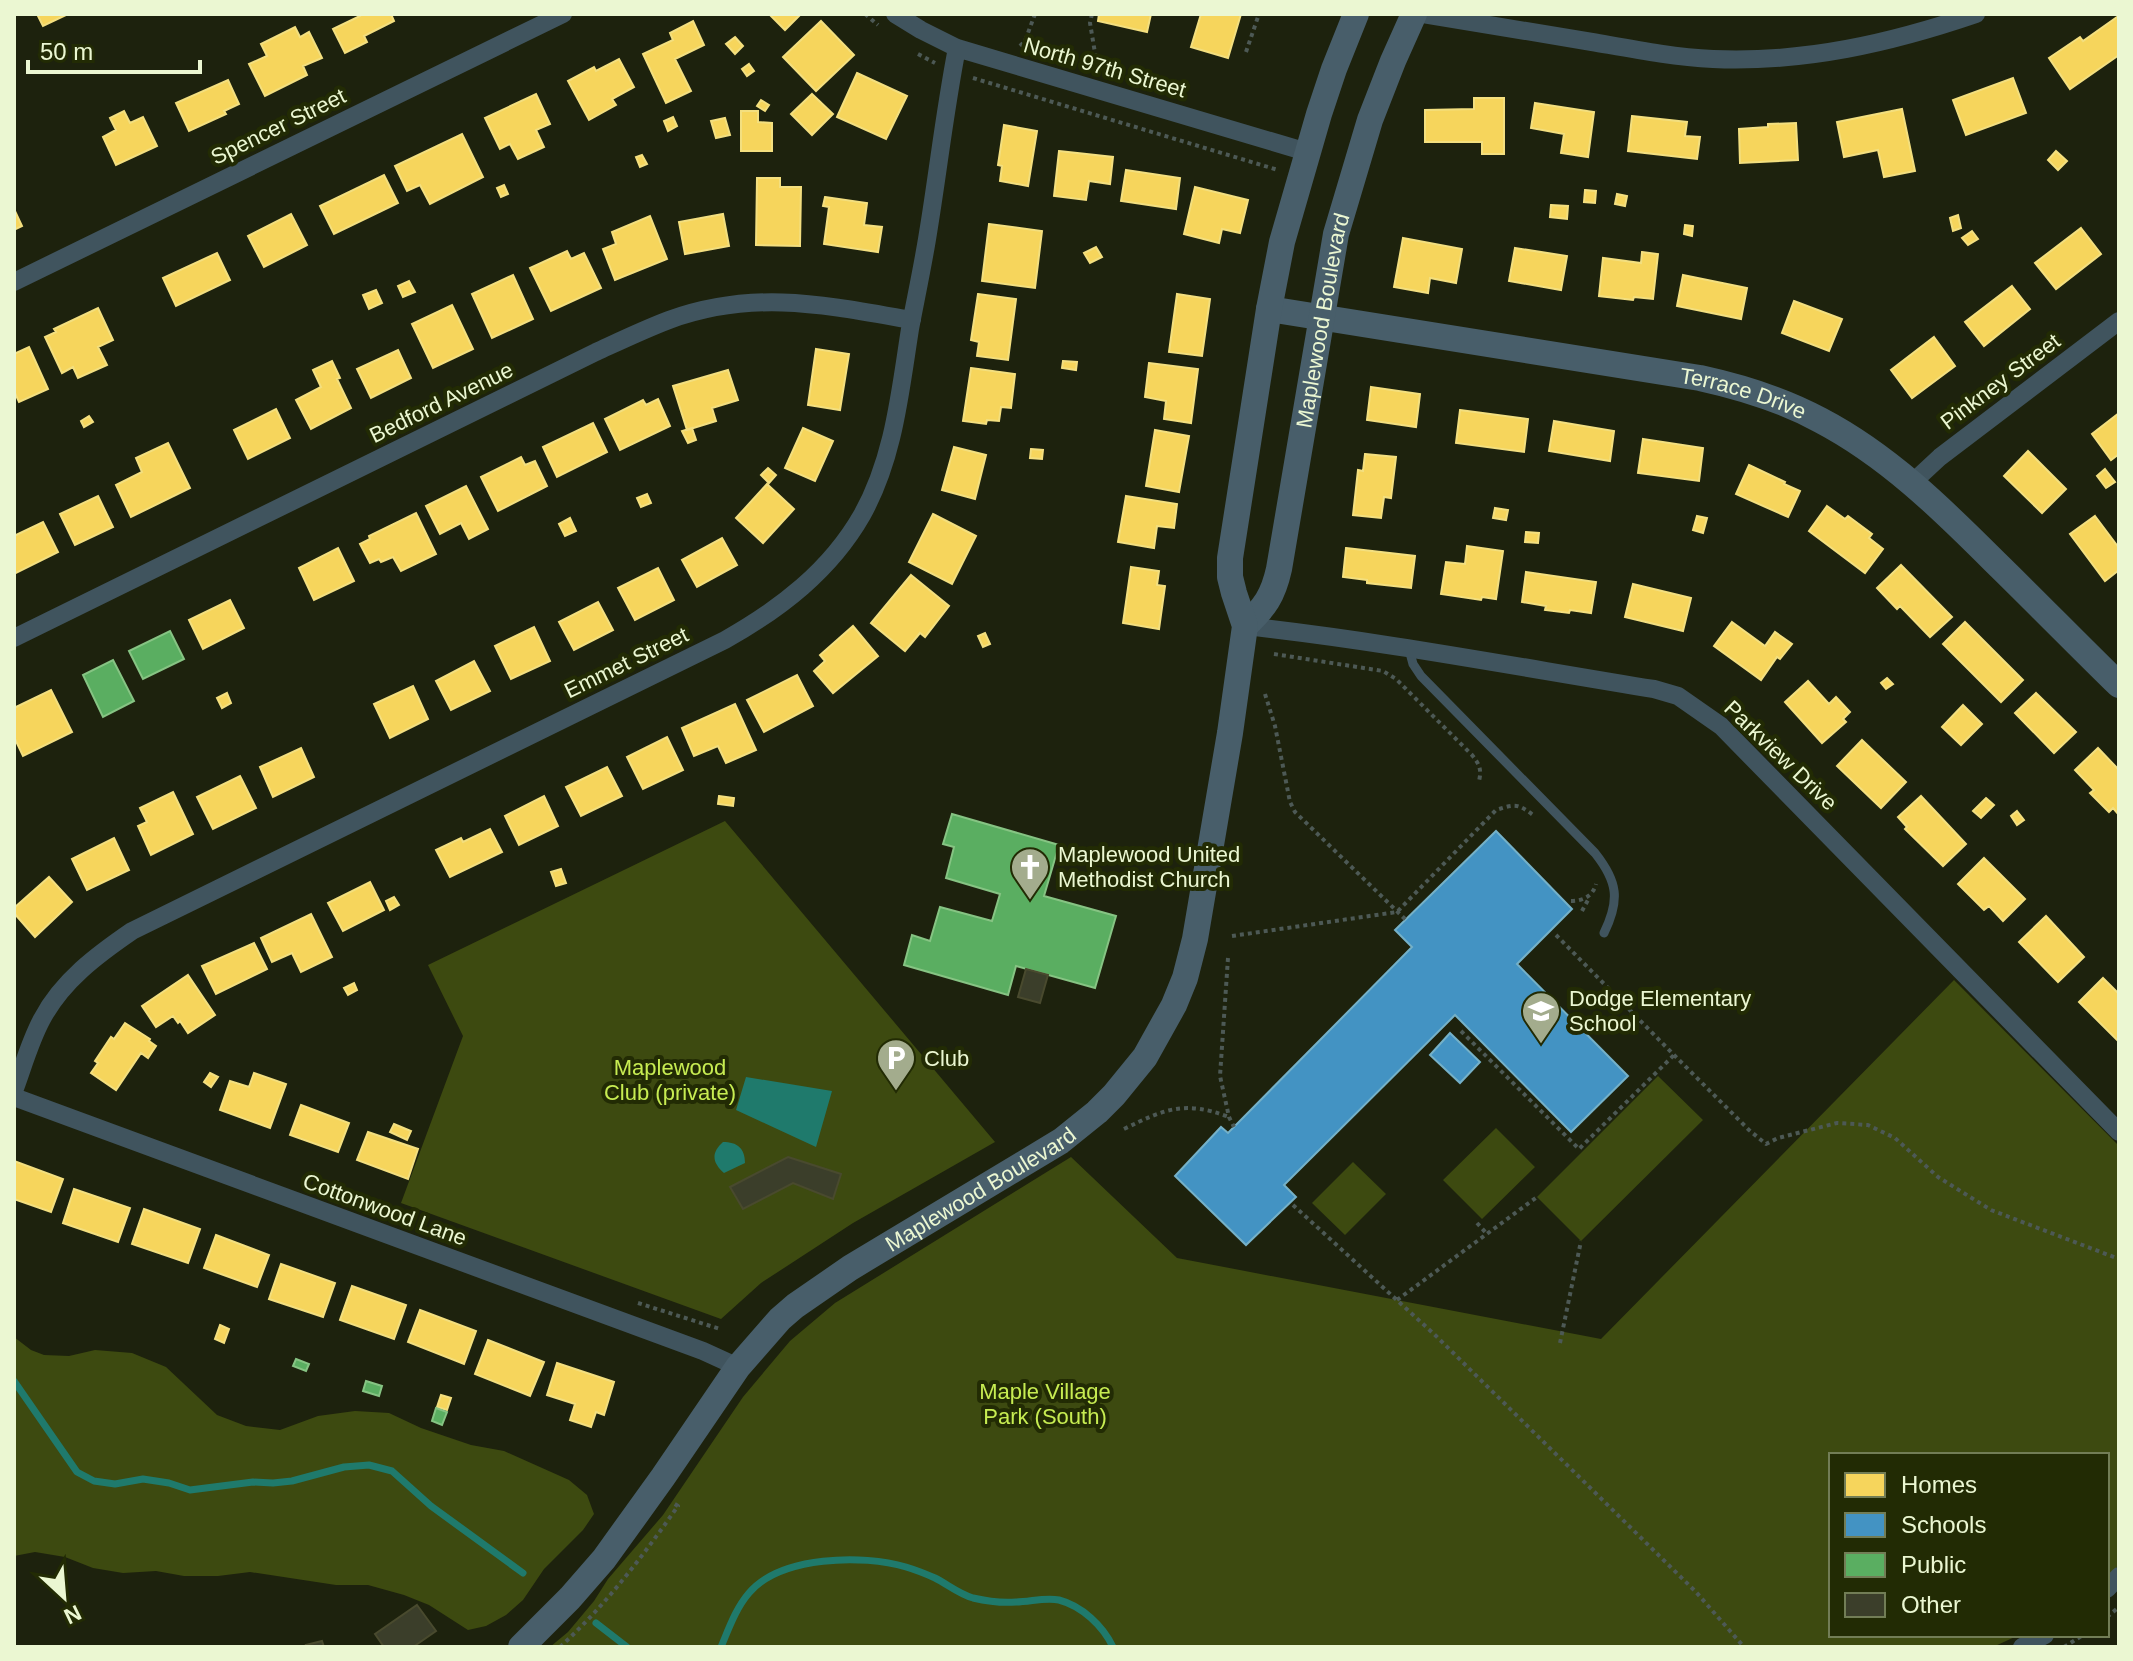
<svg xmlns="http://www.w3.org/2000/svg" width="2133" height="1661" viewBox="0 0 2133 1661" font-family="Arial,sans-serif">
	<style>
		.green { fill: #3d4a10 }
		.water { fill: #1f7a6c }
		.homes { fill: #f6d55c; stroke: #f3df7f; stroke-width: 2 }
		.schools { fill: #4393c3; stroke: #75b1c8; stroke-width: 2 }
		.public { fill: #5aae61; stroke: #86c483; stroke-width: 2 }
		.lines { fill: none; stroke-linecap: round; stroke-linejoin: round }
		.stream { stroke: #1f7a6c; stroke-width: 7 }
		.building { fill: #3b3e2a; stroke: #494a2e; stroke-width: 2 }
		.path { stroke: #4d5955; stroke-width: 4; stroke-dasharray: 4 4; stroke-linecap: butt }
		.lane { stroke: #40545e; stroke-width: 9 }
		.street { stroke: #40545e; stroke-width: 18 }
		.secondary { stroke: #485e6a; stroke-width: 26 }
		.labels { text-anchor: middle; stroke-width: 8; stroke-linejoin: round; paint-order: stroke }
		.street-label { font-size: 22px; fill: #ebf7d2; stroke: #222b04 }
		.poi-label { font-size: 22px; fill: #ebf7d2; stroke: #222b04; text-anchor: start }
		.park-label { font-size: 22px; fill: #c7ec52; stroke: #222b04 }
	</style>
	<rect width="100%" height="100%" fill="#1d220d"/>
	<path class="green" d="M725,821L995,1142L853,1223L761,1283L721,1319L401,1203L463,1036L428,965Z
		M1954,980L2119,1146V1565L2107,1577V1455H1831V1635H2019L1993,1647H550L568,1632L594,1601L608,1579L663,1515L743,1397L790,1341L835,1303L1071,1157L1177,1258L1601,1339Z
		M1658,1076L1703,1120L1581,1241L1537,1197Z
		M1496,1128L1535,1167L1482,1219L1443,1180Z
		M1353,1162L1386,1194L1345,1235L1312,1203Z
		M14,1337L31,1350L44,1355L69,1356L95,1350L132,1353L166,1367L217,1415L246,1426L280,1430L318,1416L355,1411L389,1413L421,1428L471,1445L504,1451L569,1480L587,1495L594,1514L583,1530L544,1569L523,1600L506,1615L486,1626L468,1630L429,1605L404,1595L368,1585H336L250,1572L218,1576H184L156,1571L123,1573L93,1568L65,1557L35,1552L14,1556Z"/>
	<path class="water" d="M746,1077L832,1091L816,1147L736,1110Z
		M723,1142C737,1142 745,1148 745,1163L724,1173C712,1162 711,1153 723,1142Z"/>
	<path class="homes" d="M37,14H68L43,26Z
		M359,14H391L394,21L364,36L367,42L345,53L333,29L360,16Z
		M769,14H801L785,30Z
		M1099,14H1151L1147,32L1098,21Z
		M1201,14H1241L1228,58L1191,47Z
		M2117,17L2119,19V55L2070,89L2049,58L2080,37L2083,41Z
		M693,21L704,45L675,59L691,91L666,103L643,54L673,40L670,33Z
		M821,21L854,55L816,91L783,57Z
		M295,27L300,37L309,32L322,58L303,66L307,75L265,96L249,64L267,56L261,44Z
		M735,37L743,46L735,54L726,44Z
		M619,59L634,87L612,99L616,105L589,120L568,81L594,67L596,71Z
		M749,64L754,71L747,76L742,69Z
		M857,73L907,96L886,139L837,117Z
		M2013,78L2026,113L1966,135L1953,100Z
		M228,80L239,104L224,111L226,114L189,131L176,103Z
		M536,94L550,124L536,130L544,147L518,159L510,144L500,149L485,118Z
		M812,94L833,114L812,135L791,114Z
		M1474,98H1504V154H1482V142H1425V110L1474,109Z
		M761,100L769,105L765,111L757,106Z
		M1535,103L1594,112L1588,157L1561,153L1564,134L1531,128Z
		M1902,109L1915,171L1884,177L1878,150L1844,157L1837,122Z
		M124,111L130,123L143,117L157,146L116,165L103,137L116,130L110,118Z
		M741,111H758V122L772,123V151H741Z
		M1632,116L1687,122L1685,136L1700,137L1697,159L1628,151Z
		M673,117L677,126L668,131L664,121Z
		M725,118L730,135L716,138L711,121Z
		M1796,123L1798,160L1740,163L1739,129L1768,127V124Z
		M1004,125L1037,131L1028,186L1000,181L1002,166L998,165Z
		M462,134L483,177L430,204L420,185L407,191L395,166Z
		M1059,151L1113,157L1110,184L1089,181L1086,200L1054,196Z
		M2056,151L2067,161L2058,170L2048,160Z
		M642,155L647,164L640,167L636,157Z
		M1126,170L1180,178L1176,209L1121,201Z
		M384,175L398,203L334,234L320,206Z
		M757,178H780V187H801L800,246L756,245Z
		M504,185L508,194L501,197L497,188Z
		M1195,187L1248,200L1240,233L1222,229L1219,243L1184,234Z
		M1585,190L1596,191L1595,203L1584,202Z
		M1617,194L1627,196L1625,206L1615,204Z
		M825,197L867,203L864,225L882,227L878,252L824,244L829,207L823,206Z
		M1551,205L1568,206L1567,219L1550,217Z
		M14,209L22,226L14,230Z
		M291,214L307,245L264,267L248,236Z
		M723,214L729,246L685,254L679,222Z
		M1958,215L1961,228L1953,231L1950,218Z
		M650,216L667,259L615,280L603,249L616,244L612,232Z
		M989,224L1042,231L1035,288L982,281Z
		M1685,225L1693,226L1692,236L1684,234Z
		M2081,228L2101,254L2056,289L2035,263Z
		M1972,231L1978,239L1968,245L1962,238Z
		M1403,238L1462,249L1456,283L1430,278L1428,293L1394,287Z
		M1096,247L1102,257L1090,263L1084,253Z
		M1515,248L1567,256L1561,290L1509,281Z
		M567,251L571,259L584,253L601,288L551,311L530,268Z
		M1642,252L1658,254L1653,299L1634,297L1633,300L1599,296L1603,258L1641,263Z
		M217,253L230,280L176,306L163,278Z
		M513,275L533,319L492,338L472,294Z
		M1683,275L1747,288L1741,319L1677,306Z
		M409,281L415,292L403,297L398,286Z
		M2012,286L2030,309L1984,346L1965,322Z
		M376,290L382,303L369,309L363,295Z
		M978,294L1016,299L1008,360L977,356L979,342L971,340Z
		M1177,294L1210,299L1202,356L1169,352Z
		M1794,301L1842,319L1829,351L1782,333Z
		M452,305L473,349L433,368L412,324Z
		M98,308L113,340L98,347L107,365L78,378L73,367L62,373L45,337L56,332L54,329Z
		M1934,337L1955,366L1912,398L1891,370Z
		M29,347L48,389L19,402L14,391V354Z
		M816,349L849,354L840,410L808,405Z
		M398,350L411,378L371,398L357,369Z
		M332,361L340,378L337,379L351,408L311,429L296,400L321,387L313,370Z
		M1063,361L1077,362L1076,370L1062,368Z
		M1149,363L1198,369L1191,423L1164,419L1166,401L1145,397Z
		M971,368L1015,374L1011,408L1001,407L999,421L987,420L986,424L963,421Z
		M728,370L738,400L712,408L716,421L687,430L673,386Z
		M1371,387L1420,394L1416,427L1367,420Z
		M658,399L670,426L620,450L605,419L643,400L646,405Z
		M276,409L290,438L248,459L234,430Z
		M1460,410L1528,419L1524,452L1456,443Z
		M2119,413V454L2111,460L2092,434Z
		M89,416L93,422L84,427L81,421Z
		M1554,421L1614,431L1610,461L1549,451Z
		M593,423L607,452L557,477L543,447Z
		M692,428L696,440L688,443L682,431Z
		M803,428L833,441L815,481L785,468Z
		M1155,430L1189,436L1179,492L1146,486Z
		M1643,439L1703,448L1699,481L1638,473Z
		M168,443L190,488L131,517L116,485L142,472L136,458Z
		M954,447L986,455L975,499L942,490Z
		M1031,449L1043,450L1042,459L1030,458Z
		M2028,451L2066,489L2042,513L2004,476Z
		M1365,454L1396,457L1391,498L1384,497L1381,518L1353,515L1358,470L1363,471Z
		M521,457L525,465L535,461L547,486L498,511L481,477Z
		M1749,465L1785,482L1784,484L1800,491L1788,517L1736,494Z
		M768,468L776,475L769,483L761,475Z
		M2105,469L2115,482L2106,488L2097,476Z
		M767,484L794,509L763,543L736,518Z
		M466,486L488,529L469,539L461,523L440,534L426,506Z
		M647,494L651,503L641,507L637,498Z
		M98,496L113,527L75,545L60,514Z
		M1126,496L1177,504L1174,528L1157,526L1154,548L1118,542Z
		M1827,506L1845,519L1848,516L1872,534L1869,538L1883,549L1865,573L1809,531Z
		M1495,508L1508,510L1506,520L1493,518Z
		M416,513L436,554L401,571L393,557L381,562L379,559L370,563L360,544L370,539L369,536Z
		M933,514L976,536L952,584L909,562Z
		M1697,516L1707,518L1703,533L1693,530Z
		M2095,516L2119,548V570L2105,581L2070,534Z
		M570,518L576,531L565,536L559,524Z
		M43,522L58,552L14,574V536Z
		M1526,532L1539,533L1538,543L1525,542Z
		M722,538L737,565L697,587L682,560Z
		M1467,546L1503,551L1496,599L1482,597L1481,600L1441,594L1446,562L1465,564Z
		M338,548L354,581L314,600L299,568Z
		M1346,548L1415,556L1411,588L1367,583V580L1343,577Z
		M1901,565L1952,617L1930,637L1900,606L1897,609L1877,588Z
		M1131,567L1159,571L1157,585L1165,586L1159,629L1123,623Z
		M658,568L674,600L635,620L618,588Z
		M1526,572L1596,582L1591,613L1570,610L1569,613L1545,610L1546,606L1522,602Z
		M911,575L949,606L925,637L920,633L905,651L871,623Z
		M1633,584L1691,598L1683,631L1625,617Z
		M230,600L244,628L203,649L189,620Z
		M598,602L613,630L574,650L559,622Z
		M1732,622L1765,646L1775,632L1792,644L1780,659L1777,657L1761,680L1714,646Z
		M1965,622L2023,680L2001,702L1943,644Z
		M853,626L878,656L833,693L814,671L825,661L820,655Z
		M534,627L550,661L511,679L495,646Z
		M985,633L990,644L983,647L978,636Z
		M474,661L490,691L451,710L436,681Z
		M797,675L813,706L764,732L747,700Z
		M1887,678L1893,684L1886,689L1881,683Z
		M1808,681L1829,704L1836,697L1850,712L1843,719L1846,722L1822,743L1785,702Z
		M413,686L428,719L390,738L374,704Z
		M51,690L72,732L23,756L14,737V708Z
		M227,693L231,703L222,708L217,698Z
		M2036,693L2076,732L2054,753L2015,713Z
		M735,704L756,750L726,763L718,746L694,756L682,728Z
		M1963,705L1982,724L1961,745L1942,727Z
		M667,737L683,770L643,789L627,757Z
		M1862,740L1906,782L1881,808L1837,766Z
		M301,748L314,777L273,797L260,767Z
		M2098,748L2119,770V815L2113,808L2109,812L2090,793L2094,790L2075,770Z
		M607,767L622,796L581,816L566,787Z
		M240,776L256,808L213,829L197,797Z
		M173,792L193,834L151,855L138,826L147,822L140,808Z
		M544,796L558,826L519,845L505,816Z
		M719,796L734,798L733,806L718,804Z
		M1921,796L1966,844L1943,866L1905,829L1907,827L1898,817Z
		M1986,798L1994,805L1981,818L1973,811Z
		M2017,811L2024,820L2017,825L2011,816Z
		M490,829L502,852L450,877L436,850L461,838L463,842Z
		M114,838L129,870L87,890L72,859Z
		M1984,858L2025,899L2003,921L1989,906L1984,910L1958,884Z
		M561,869L566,883L556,886L551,872Z
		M49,877L72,902L35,937L14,913V908Z
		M370,882L384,910L343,931L328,903Z
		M394,897L399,905L390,910L386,901Z
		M311,914L332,957L301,972L292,953L272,962L261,938Z
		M2046,916L2084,957L2058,982L2019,942Z
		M254,943L267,969L216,994L202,966Z
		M188,975L215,1015L188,1033L180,1021L178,1023L173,1016L156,1027L142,1006Z
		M2103,978L2119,994L2118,1041L2079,1002Z
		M354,983L357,990L348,995L344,988Z
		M125,1023L150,1039L149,1041L156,1046L148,1058L141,1053L116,1090L91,1073L98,1063L95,1061L111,1037L114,1039Z
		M210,1073L218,1077L211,1087L204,1082Z
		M254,1073L286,1084L270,1128L220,1110L230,1081L249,1087Z
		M301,1105L349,1123L338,1152L290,1135Z
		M394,1124L411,1131L407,1140L390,1132Z
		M368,1132L418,1149L408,1179L357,1160Z
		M14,1161L63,1179L51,1212L14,1199Z
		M74,1189L130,1208L118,1242L63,1223Z
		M144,1209L200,1229L188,1263L132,1244Z
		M216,1235L269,1255L257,1287L204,1268Z
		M281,1264L335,1283L323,1317L269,1299Z
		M352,1286L406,1305L394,1339L340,1320Z
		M420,1310L476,1331L464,1364L408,1342Z
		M220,1325L229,1329L224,1343L215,1339Z
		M488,1340L544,1362L530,1396L475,1374Z
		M557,1363L614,1382L604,1415L596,1412L591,1427L570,1420L575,1404L547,1395Z
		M441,1395L451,1398L447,1410L437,1407Z"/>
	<path class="schools" d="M1496,831L1572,909L1517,964L1628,1076L1571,1132L1455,1015L1284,1185L1296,1197L1246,1245L1175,1176L1221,1127L1228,1133L1412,947L1395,930Z
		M1450,1033L1480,1062L1460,1083L1430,1055Z"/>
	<path class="public" d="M170,631L184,659L143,679L129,651Z
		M113,660L134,701L103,717L83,675Z
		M952,814L1059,845L1044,896L1116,916L1095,988L1016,966L1008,995L904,965L912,935L930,941L940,907L992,921L1000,894L946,878L954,847L943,844Z
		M296,1359L309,1364L306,1371L293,1366Z
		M366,1381L382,1386L379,1396L363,1391Z
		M436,1408L447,1412L442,1425L432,1421Z"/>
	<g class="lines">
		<path class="stream" d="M14,1381L77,1472L94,1481L115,1484L143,1479L169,1483L190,1490L253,1482L273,1483L292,1481L344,1467L369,1465L392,1471L431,1506L523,1573
			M596,1623L627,1647
			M721,1647C729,1628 736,1608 749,1593C780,1556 863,1554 906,1567C916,1570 926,1574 935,1578C947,1584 959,1594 973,1598C986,1601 1003,1603 1016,1602C1030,1602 1045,1597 1059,1600C1082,1606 1103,1626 1113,1647"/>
	</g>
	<path class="building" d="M1026,969L1048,975L1040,1003L1018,997Z
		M788,1157L841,1174L833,1199L793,1183L743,1209L730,1187Z
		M417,1605L436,1631L413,1647H384L375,1634Z
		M322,1641L324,1647H307L306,1645Z"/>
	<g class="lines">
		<path class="path" d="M865,14L878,25
			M1092,14L1090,23L1098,71
			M1020,46L1025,41L1035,14
			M1246,52L1259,14
			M918,54L935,63
			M973,78L1278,170
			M1274,654L1383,671L1396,679L1472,755C1479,764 1482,769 1479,781
			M1265,694L1275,726L1290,802L1295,812L1406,920
			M1571,901C1583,901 1593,896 1596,884
			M1582,911L1589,898
			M1556,935L1674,1055L1749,1130L1766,1144L1778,1138L1837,1123L1868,1125L1895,1138L1938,1177L1991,1210L2119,1259
			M1232,936L1397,912L1496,810C1515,804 1517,803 1533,815
			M1228,958L1220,1076L1229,1117L1234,1127
			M1461,1031L1579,1149L1674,1055
			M1124,1129C1165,1109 1184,1100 1229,1117
			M1293,1205L1435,1335L1696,1592L1744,1647
			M1477,1223L1487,1234
			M1397,1300L1537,1197
			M638,1303L720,1329
			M1560,1343L1581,1241
			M2107,1617L2119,1607
			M560,1647C605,1606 643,1556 678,1506L673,1503
			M2064,1647L2083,1635"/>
		<path class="lane" d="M1409,649L1413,664L1421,676L1595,853C1618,882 1620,900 1604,933"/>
		<path class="street" d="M895,14L921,30L957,48L1307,152
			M1423,14C1480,23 1536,33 1592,42C1632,49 1672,57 1713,59C1804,63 1891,43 1976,14
			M14,282L563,14
			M1912,483L1940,457L2119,321
			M1245,626C1382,641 1518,667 1654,689L1678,696L1721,726L2119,1132
			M14,638L596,352C620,341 645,329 669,320C754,289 826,305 912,320
			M14,1091C23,1067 30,1041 42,1019C62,981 97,955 132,931L725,640C780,609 830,571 862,515C894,458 900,392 910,329C916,297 923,265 928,233C938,172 945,109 957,48
			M14,1097L703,1351L738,1367
			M2107,1589L2119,1576
			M2022,1647L2045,1635"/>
		<g class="secondary">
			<path id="s1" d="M1269,309L1700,378C1741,387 1783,400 1820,420C1887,455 1941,508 1994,561C2036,602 2077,644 2119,685"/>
			<path id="s2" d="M1245,626C1265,607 1273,596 1279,569L1336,234L1370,120L1393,61L1414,14"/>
			<path id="s3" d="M521,1647L570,1598L604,1559L663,1477L738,1367L780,1319L795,1306L850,1268L1061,1141L1097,1112L1114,1095L1145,1057L1174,1005L1185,978L1195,939L1230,733L1245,626L1234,593L1230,577V558L1269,309L1282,242L1319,114L1334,69L1356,14"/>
		</g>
	</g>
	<defs>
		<symbol id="church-pin" viewBox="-11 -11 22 30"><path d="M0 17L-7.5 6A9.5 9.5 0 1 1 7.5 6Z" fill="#a3ac8d" stroke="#222b04"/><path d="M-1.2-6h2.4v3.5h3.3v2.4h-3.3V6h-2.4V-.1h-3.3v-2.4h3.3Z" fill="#fff"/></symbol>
		<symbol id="school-pin" viewBox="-11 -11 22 30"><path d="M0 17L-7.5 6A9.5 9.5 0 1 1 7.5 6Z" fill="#a3ac8d" stroke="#222b04"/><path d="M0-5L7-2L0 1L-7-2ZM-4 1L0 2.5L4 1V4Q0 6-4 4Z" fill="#fff"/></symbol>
		<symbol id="parking-pin" viewBox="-11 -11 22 30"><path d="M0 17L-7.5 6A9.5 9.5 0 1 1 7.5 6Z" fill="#a3ac8d" stroke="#222b04"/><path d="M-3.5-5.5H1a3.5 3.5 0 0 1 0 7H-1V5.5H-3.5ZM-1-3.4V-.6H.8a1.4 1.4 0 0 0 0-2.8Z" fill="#fff"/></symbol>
	</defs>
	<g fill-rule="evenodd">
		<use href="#church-pin" x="1008" y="845" width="44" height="60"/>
		<use href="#school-pin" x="1519" y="989" width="44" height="60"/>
		<use href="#parking-pin" x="874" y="1036" width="44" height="60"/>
	</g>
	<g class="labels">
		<g class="street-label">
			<text transform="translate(1105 67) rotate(16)" y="8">North 97th Street</text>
			<text transform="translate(278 126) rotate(-26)" y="8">Spencer Street</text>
			<text dy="8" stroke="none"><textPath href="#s2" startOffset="320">Maplewood Boulevard</textPath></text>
			<text transform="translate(2000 381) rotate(-37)" y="8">Pinkney Street</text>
			<text dy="8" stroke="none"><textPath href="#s1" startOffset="482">Terrace Drive</textPath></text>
			<text transform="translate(441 402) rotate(-26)" y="8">Bedford Avenue</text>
			<text transform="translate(626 662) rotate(-26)" y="8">Emmet Street</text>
			<text transform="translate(1781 755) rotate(44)" y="8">Parkview Drive</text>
			<text dy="8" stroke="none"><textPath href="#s3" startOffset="658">Maplewood Boulevard</textPath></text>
			<text transform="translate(385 1209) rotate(20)" y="8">Cottonwood Lane</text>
		</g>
		<g class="poi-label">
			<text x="1058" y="862">Maplewood United<tspan x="1058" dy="25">Methodist Church</tspan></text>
			<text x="1569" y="1006">Dodge Elementary<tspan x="1569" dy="25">School</tspan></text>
			<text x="924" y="1066">Club</text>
		</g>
		<g class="park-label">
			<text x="670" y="1075">Maplewood<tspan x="670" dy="25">Club (private)</tspan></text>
			<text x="1045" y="1399">Maple Village<tspan x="1045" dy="25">Park (South)</tspan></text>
		</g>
	</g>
	<rect width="2133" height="1661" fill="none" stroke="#ebf7d2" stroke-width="32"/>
	<rect x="1829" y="1453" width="280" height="184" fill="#222b04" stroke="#727d56" stroke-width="2"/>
	<rect x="1845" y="1473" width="40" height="24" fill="#f6d55c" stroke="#727d56" stroke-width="2"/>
	<text x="1901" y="1493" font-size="24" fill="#ebf7d2">Homes</text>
	<rect x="1845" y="1513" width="40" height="24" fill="#4393c3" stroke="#727d56" stroke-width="2"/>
	<text x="1901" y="1533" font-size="24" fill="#ebf7d2">Schools</text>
	<rect x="1845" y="1553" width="40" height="24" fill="#5aae61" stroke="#727d56" stroke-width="2"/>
	<text x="1901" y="1573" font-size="24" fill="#ebf7d2">Public</text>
	<rect x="1845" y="1593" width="40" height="24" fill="#3b3e2a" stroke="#727d56" stroke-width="2"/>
	<text x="1901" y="1613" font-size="24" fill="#ebf7d2">Other</text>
	<g transform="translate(64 1597) rotate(154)" stroke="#222b04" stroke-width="6" paint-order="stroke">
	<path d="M0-6L14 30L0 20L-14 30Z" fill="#ebf7d2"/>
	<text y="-12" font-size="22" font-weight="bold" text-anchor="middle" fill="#ebf7d2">N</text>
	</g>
	<path d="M28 60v12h172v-12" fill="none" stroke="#ebf7d2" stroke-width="4"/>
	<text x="40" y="60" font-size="24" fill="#ebf7d2" stroke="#222b04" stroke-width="6" paint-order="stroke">50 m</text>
</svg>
